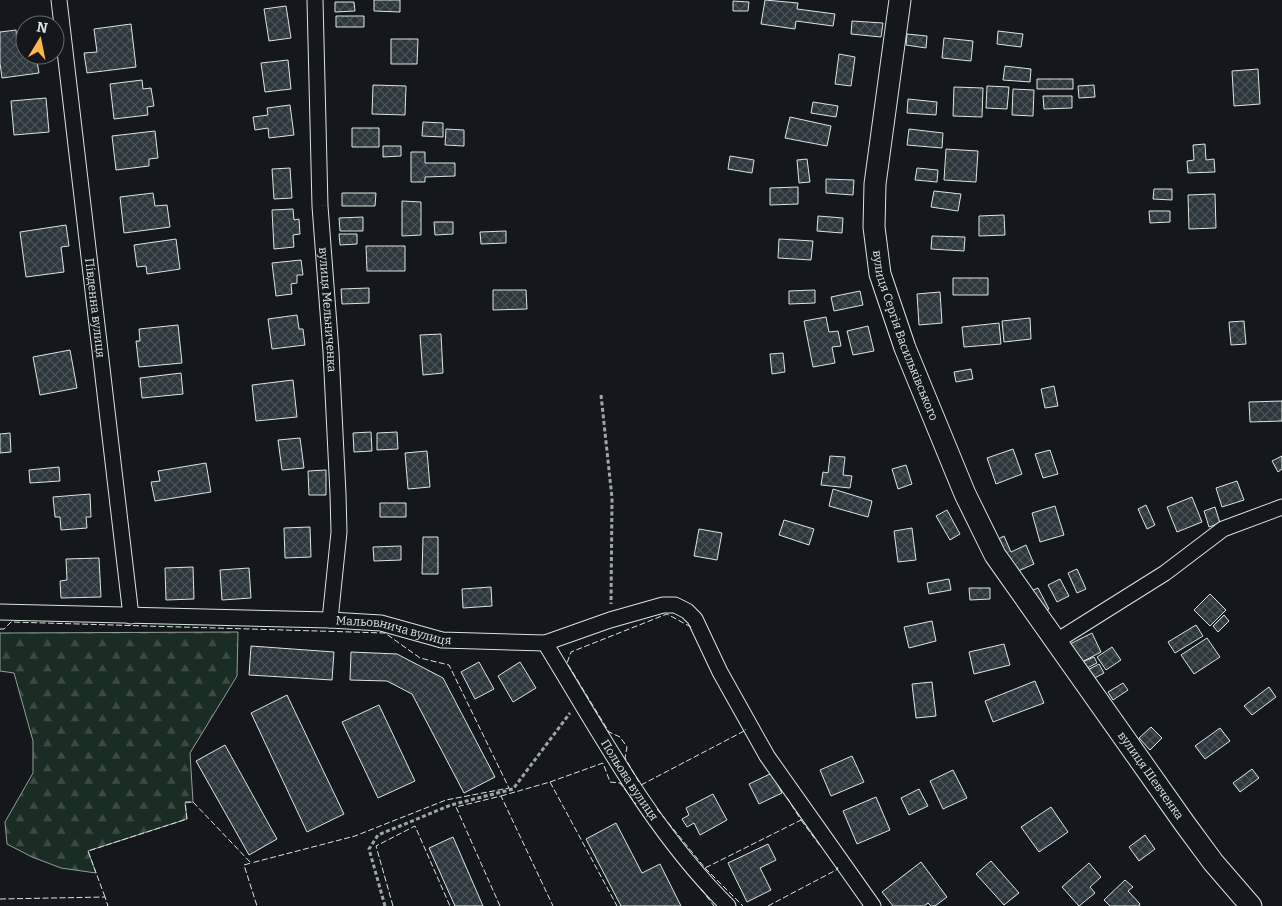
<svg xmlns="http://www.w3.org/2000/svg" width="1282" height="906" viewBox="0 0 1282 906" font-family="Bitter,serif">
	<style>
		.forest { fill: url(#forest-firs); stroke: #939e99 }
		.building { fill: url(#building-cross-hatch); stroke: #d8e6dc }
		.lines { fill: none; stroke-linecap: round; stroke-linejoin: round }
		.street-casing { stroke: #d8e6dc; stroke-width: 17 }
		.secondary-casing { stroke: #d8e6dc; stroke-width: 23 }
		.path { stroke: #9da8a2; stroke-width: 3; stroke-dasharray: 4 2.5; stroke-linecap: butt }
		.street { stroke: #14181c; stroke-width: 15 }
		.secondary { stroke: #14181c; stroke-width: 21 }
		.fence { stroke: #d8e6dc; stroke-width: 1; stroke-dasharray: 6 2.5; stroke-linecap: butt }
		.labels { text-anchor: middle; stroke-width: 4; stroke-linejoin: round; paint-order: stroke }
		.street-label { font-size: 12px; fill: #d8e6dc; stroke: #14181c }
	</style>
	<defs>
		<pattern id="forest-firs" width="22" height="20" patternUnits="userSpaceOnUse" patternTransform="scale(1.25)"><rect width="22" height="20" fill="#1a2d24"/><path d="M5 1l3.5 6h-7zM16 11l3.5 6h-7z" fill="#3b4b43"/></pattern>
		<pattern id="building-cross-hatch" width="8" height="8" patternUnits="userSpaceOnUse" patternTransform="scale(1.25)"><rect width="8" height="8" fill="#2c363c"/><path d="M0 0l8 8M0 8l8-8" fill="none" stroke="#4a5358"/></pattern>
	</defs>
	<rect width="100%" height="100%" fill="#14181c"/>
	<path class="forest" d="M238,632L237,676L190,753L193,802L185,803L187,819L88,851L96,873L61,868L32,857L7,844L5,822L33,773V741L14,673L0,671V633Z"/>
	<path class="building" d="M374,0H400V12L374,11Z
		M765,0L798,3L797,9L835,14L833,26L796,21L795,29L761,24Z
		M733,1L749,2L748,11H733Z
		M335,2H354L355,11L335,12Z
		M286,6L291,38L269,41L264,9Z
		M336,16H364V27H336Z
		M852,21L883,23L881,37L851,34Z
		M131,24L136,67L87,73L84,53L97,52L94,29Z
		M16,30L17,41L25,40V55H36L39,73L2,78L0,63V32Z
		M998,31L1023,34L1021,47L997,44Z
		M907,34L927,36L926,48L906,45Z
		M944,38L973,41L971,61L942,58Z
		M391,39H418L417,64H391Z
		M839,54L855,57L851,86L835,84Z
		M288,60L291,89L265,92L261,63Z
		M1005,66L1031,69L1030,82L1003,80Z
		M1258,69L1260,104L1234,106L1232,71Z
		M1037,79H1073V89H1037Z
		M142,80L143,89L151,88L154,106L147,107L148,115L114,119L110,84Z
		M373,85L406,86L405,115L372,114Z
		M1094,85L1095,97L1079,98L1078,86Z
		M987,86L1009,87L1007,109L986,108Z
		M954,87L983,88L982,117L953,116Z
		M1013,89L1034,90L1033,116L1012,115Z
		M1043,96H1072V108L1044,109Z
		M46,98L49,132L14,135L11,101Z
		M908,99L937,102L936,115L907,113Z
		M813,102L838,106L836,117L811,113Z
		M290,105L294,135L269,138L268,128L255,130L253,117L268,115L267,108Z
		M790,117L831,126L827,146L785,138Z
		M423,122L443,123V137L422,136Z
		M352,128H379V147H352Z
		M446,129L464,130V146L445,145Z
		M909,129L943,133L942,148L907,145Z
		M155,131L158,158L149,159V166L116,170L112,136Z
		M1205,144L1206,160L1214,159L1215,172L1188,173L1187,161L1194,160L1193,145Z
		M383,146H401V156L383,157Z
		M946,149L978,151L976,182L944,180Z
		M411,152H425V163H455V176L425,177V182H411Z
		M730,156L754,160L752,173L728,169Z
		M807,159L810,182L799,183L797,160Z
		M290,168L292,198L274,199L272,169Z
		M917,168L938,170L937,182L915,180Z
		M826,179L854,180L853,195L826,193Z
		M798,187V204L770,205V188Z
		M1154,189H1172V200L1153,199Z
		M934,191L961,194L958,211L931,207Z
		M153,193L155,206L167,205L170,227L124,233L120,197Z
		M342,193H376L375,206H342Z
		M1215,194L1216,228L1189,229L1188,195Z
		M402,201L421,202V235L402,236Z
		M293,209L294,220L299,219L300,234L293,235L294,247L274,249L272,210Z
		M1149,211H1170V222L1150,223Z
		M1004,215L1005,235L979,236V216Z
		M818,216L843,218L842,233L817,231Z
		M363,217V231H340L339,218Z
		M434,222H453V234L435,235Z
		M66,225L69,246L61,247L64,272L26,277L20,232Z
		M506,231V243L481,244L480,232Z
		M339,234H357V244L340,245Z
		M932,236L965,237L964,251L931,249Z
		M176,239L180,269L147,274L146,266L137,267L134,245Z
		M779,239L813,241L811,260L778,258Z
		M366,246H405V271H367Z
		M301,260L303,275H297V283L291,284L292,294L276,296L272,263Z
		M953,278H988V295H953Z
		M369,288V303L342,304L341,289Z
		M493,290H526L527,309L493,310Z
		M815,290V303L789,304V291Z
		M860,291L863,305L834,311L831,297Z
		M940,292L942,323L919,325L917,294Z
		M297,315L299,329H303L305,345L272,349L268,319Z
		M826,317L829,332L838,331L841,346L832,347L835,363L813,367L804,321Z
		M1030,318L1031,339L1004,342L1002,321Z
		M1244,321L1246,344L1231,345L1229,322Z
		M999,323L1001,344L964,347L962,327Z
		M178,325L182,363L139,367L136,341H140L139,329Z
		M868,326L874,351L853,355L847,331Z
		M441,334L443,373L423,375L420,335Z
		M70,350L77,388L40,395L33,357Z
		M783,353L785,372L772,374L770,354Z
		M971,369L973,379L956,382L954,372Z
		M181,373L183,394L142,398L140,378Z
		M293,380L297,417L256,421L252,385Z
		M1054,386L1058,406L1045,408L1041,389Z
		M1282,401V421L1250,422L1249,402Z
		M371,432L372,451L354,452L353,433Z
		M397,432L398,449L377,450V433Z
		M10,433L11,452L0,453V434Z
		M300,438L304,468L282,470L278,440Z
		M1013,449L1022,474L996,484L987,458Z
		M1050,450L1058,474L1043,478L1035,454Z
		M427,451L430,487L408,489L405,453Z
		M830,456L845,457L843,475L852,476L850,488L821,485L823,472L828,473Z
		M1282,456V469L1278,472L1272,461Z
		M206,463L211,492L155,501L151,482L160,481L158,471Z
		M906,465L912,484L898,489L892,469Z
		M59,467L60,481L30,483L29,470Z
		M326,470V495H309L308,471Z
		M1237,481L1244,500L1222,507L1216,488Z
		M833,489L872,501L868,517L829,506Z
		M90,494L91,517H86L87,528L61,530L60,517H55L53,497Z
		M1192,497L1202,522L1177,532L1167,507Z
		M380,503H406V517H380Z
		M1146,505L1155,525L1147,529L1138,509Z
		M1055,506L1064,535L1040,542L1032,513Z
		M1215,507L1220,523L1209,527L1204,511Z
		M947,510L960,534L950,540L936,516Z
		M784,520L814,529L809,545L779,535Z
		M310,527L311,557L285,558L284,528Z
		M912,528L916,560L898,562L894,531Z
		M699,529L722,533L717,560L694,556Z
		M1004,536L1011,552L1026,545L1034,564L1009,575L994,541Z
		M423,537H438V574H422Z
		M401,546V560L374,561L373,547Z
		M99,558L101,597L61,598L60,581L67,580L66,559Z
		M193,567L194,599L166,600L165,568Z
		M249,568L251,598L222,600L220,570Z
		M1077,569L1086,589L1077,593L1068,573Z
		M949,579L951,590L929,594L927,583Z
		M1060,579L1069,596L1057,602L1048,585Z
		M491,587L492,606L463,608L462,589Z
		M969,588H990V599L970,600Z
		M1038,588L1049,609L1042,612L1031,591Z
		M1210,594L1226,610L1210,626L1194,610Z
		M1224,615L1229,621L1218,632L1213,626Z
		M932,621L936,641L909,648L904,627Z
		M1196,625L1203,636L1175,653L1168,642Z
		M1092,633L1101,652L1078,664L1068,645Z
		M1207,638L1220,657L1194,674L1181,655Z
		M1004,644L1010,665L974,674L969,652Z
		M251,646L334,652L332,680L249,675Z
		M1112,647L1121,660L1106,670L1097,657Z
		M351,652L397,654L443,678L495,777L464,793L412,694L387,681L350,680Z
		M1094,657L1097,663L1081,671L1078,664Z
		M479,662L494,689L475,699L461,672Z
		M520,662L536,688L513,702L498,676Z
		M1099,664L1104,673L1089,681L1084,672Z
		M1035,681L1044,703L993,722L985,701Z
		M932,682L936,716L916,718L912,684Z
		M1123,683L1128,690L1113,700L1108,692Z
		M1269,687L1276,697L1252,715L1244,706Z
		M287,695L344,814L307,832L251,713Z
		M379,705L415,781L378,798L342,722Z
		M1151,727L1162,738L1150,750L1139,738Z
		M1220,728L1230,741L1205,759L1195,746Z
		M225,745L277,839L249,855L196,761Z
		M852,756L864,782L831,796L820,770Z
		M1252,769L1259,778L1240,792L1233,783Z
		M953,770L967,798L943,809L930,781Z
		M772,773L782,793L759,804L749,784Z
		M919,789L928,806L909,815L901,798Z
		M713,794L727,820L700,835L694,823L687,827L682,819L689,815L686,808Z
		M876,797L890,830L857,844L843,811Z
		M1051,807L1068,832L1039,852L1021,827Z
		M616,823L642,873L660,864L681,906H621L586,839Z
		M1145,835L1155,849L1139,861L1129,847Z
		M453,837L483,906H455L429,848Z
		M768,844L776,860L760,868L771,890L747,902L728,863Z
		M991,861L1019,893L1004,905L976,874Z
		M921,862L947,897L935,906H931L928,903L924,906H893L882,892Z
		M1089,863L1101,877L1090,887L1095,893L1079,906L1062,887Z
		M1125,880L1133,887L1128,891L1140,904L1139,906H1110L1104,900Z"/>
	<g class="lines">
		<defs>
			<g id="street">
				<path id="s1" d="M59,0L131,616"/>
				<path id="s2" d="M315,0L320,206L331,352L338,494L339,532L330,620"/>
				<path id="s3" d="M0,612L330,620L381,623L442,640L545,643L610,620L663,605H675L687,611L695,619L720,672L767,756L873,906"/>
				<path d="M1055,642L1165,573L1223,529L1282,507"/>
				<path id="s4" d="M545,643C601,734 652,831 728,906"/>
			</g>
			<g id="secondary">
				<path id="s5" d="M900,0L875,184L874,227L880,274L905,348L965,494L995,555L1185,824L1213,862L1251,906"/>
			</g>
		</defs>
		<use href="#street" class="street-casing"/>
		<use href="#secondary" class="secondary-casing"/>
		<path class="path" d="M601,395L612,498L611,604
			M385,906L369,849L378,835L451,805L513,789L570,713"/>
		<use href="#street" class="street"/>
		<use href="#secondary" class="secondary"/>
		<path class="fence" d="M0,629H4L11,622L385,633L420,658L449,665L509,788L446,800L355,836L251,863
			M550,782L603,763L610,782L620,783L636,804
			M639,782L625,758L627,747L620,737L609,732L567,663L571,652L667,614L691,627L692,630
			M641,785L746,730L745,729
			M501,796L550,782L617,906
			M657,809L705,868L801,820L786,796
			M801,820L821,847
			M705,868L743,906
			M701,889L714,906
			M105,897L88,851L187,819L185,802H193L251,863L244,865L257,906
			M0,899L105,897L108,906
			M393,906L376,846L415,826L450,906
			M500,906L456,807L501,796L553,906
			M768,906L838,869L837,867"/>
	</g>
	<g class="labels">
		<g class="street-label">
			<text dy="4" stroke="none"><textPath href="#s1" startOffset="310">Південна вулиця</textPath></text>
			<text dy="4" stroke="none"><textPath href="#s2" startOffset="310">вулиця Мельниченка</textPath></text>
			<text dy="4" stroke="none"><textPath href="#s5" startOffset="342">вулиця Сергія Васильківського</textPath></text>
			<text dy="4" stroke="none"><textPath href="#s3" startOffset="395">Мальовнича вулиця</textPath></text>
			<text dy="4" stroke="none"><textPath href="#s5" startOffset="850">вулиця Шевченка</textPath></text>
			<text dy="4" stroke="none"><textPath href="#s4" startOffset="161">Польова вулиця</textPath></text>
		</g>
	</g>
	<g transform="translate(40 40) rotate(10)"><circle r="24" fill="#14181c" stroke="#626a69"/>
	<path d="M0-4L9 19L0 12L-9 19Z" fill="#ffb74d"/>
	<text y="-8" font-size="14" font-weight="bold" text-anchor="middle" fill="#d8e6dc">N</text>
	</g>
</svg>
